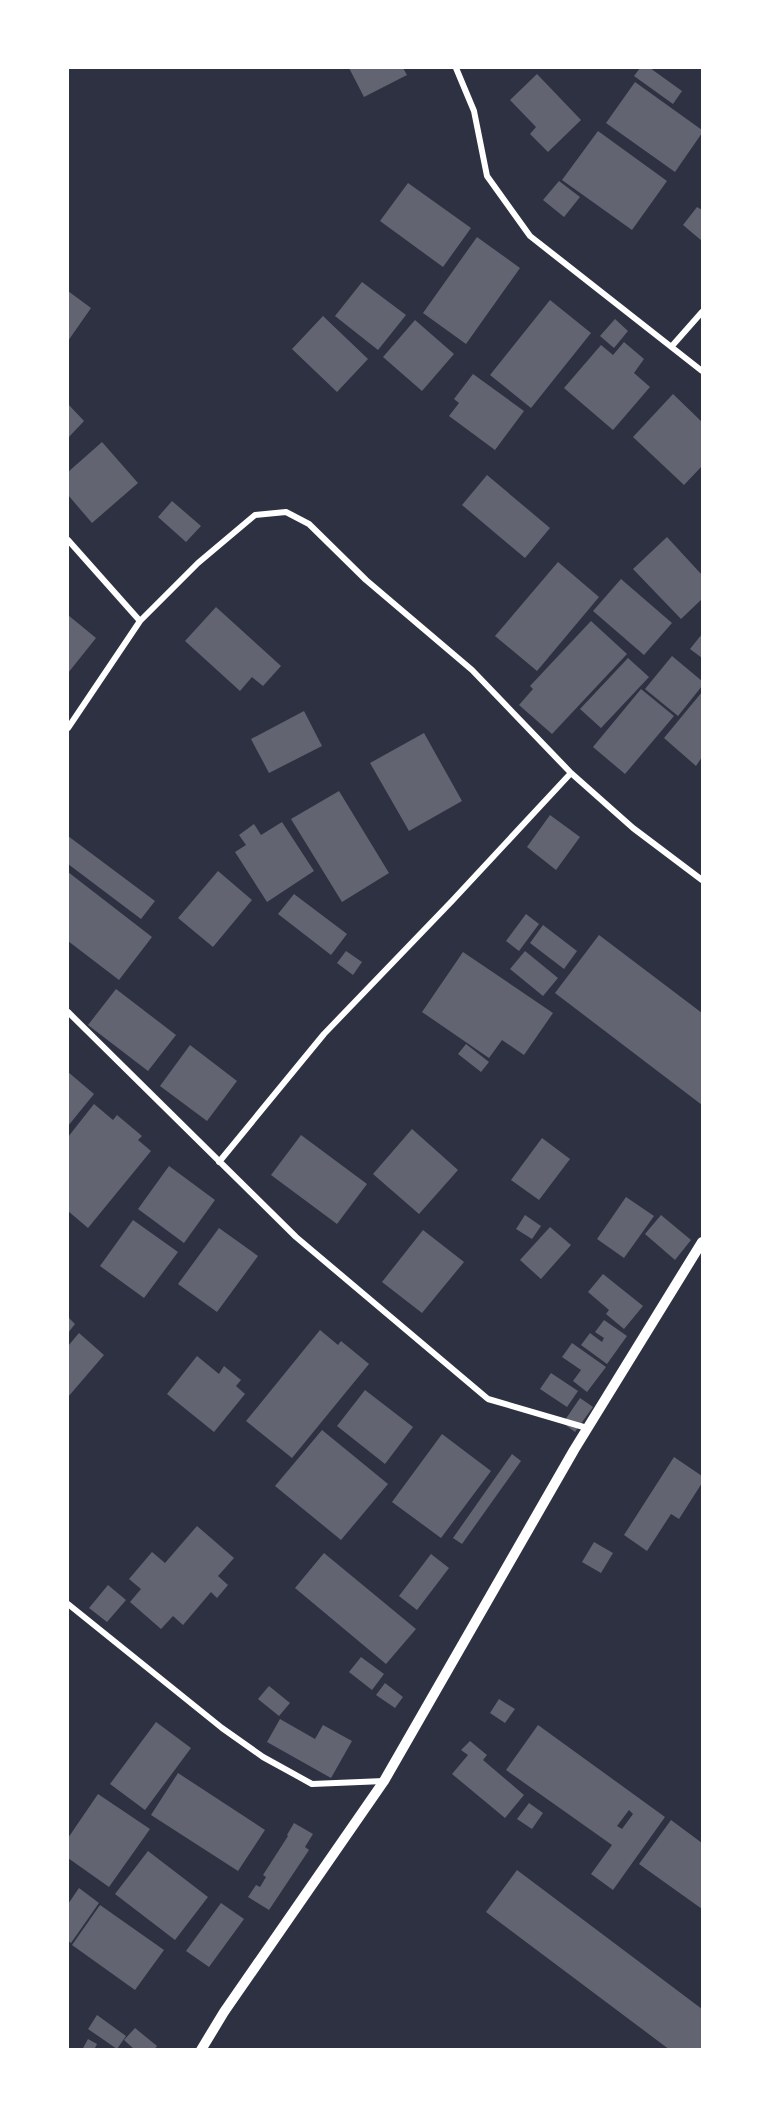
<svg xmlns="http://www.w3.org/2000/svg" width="770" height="2117" viewBox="0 0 770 2117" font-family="Roboto,sans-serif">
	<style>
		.building { fill: #626471; fill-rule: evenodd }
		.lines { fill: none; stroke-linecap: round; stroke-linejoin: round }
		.minor { stroke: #fff; stroke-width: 6 }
		.tertiary { stroke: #fff; stroke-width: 10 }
	</style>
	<rect width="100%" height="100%" fill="#2d3142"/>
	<path class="building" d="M349,68H403L407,75L364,97Z
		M640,68H650L682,91L673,104L634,76Z
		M537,74L581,120L548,152L530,134L536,127L510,100Z
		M635,82L702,130V133L675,172L606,123Z
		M598,131L667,181L632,230L562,180Z
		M559,181L580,197L564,217L543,200Z
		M408,183L471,228L443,267L380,221Z
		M697,207L702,210V241L683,225Z
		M477,237L520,268L466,344L423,313Z
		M362,282L406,315L378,350L335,316Z
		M68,291L91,308L68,341Z
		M550,300L591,333L531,408L490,375Z
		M323,316L368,359L337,392L292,349Z
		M615,319L628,331L614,348L600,336Z
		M415,320L454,354L422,391L383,357Z
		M624,342L644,359L634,373L650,387L613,430L564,388L601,345L613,355Z
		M473,374L524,411L495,450L449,416L459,403L454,399Z
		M673,394L702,422V466L684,485L633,437Z
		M68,404L84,421L68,438Z
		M102,442L138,483L92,523L68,495V472Z
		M487,475L550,528L525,558L462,505Z
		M172,501L201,526L186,542L158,517Z
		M667,537L702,575V599L681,619L633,569Z
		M558,562L599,597L537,671L495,636Z
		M621,579L672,623L644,655L593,611Z
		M216,607L281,666L263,686L252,677L240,691L185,641Z
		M68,615L96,638L68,673Z
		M591,621L627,654L552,734L519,705L533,689L530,686Z
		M702,634V658L690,649Z
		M672,656L702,681V686L678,716L645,689Z
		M628,658L649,677L601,728L580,709Z
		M641,689L674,716L625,774L593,747Z
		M702,692V757L696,766L664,738Z
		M304,711L322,746L269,773L251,739Z
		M424,733L462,801L409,831L370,763Z
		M339,791L389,873L342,902L291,819Z
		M550,815L580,837L556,870L527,847Z
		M282,822L314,871L267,902L235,852L246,845L239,835L254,824L261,835Z
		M68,836L155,901L141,919L68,864Z
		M218,871L252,900L213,947L178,918Z
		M68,872L152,937L119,980L68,941Z
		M294,894L347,934L331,955L278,914Z
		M526,914L539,924L519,951L506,941Z
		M543,925L577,951L564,969L530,943Z
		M599,935L702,1013V1105L555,993Z
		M346,951L362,962L353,975L337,963Z
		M525,951L558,978L543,996L510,969Z
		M463,952L553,1013L524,1055L502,1040L489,1058L422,1012Z
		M116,989L176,1035L148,1071L88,1025Z
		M466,1044L489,1062L481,1072L458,1054Z
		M190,1045L237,1081L207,1121L160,1086Z
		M68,1072L94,1094L68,1126Z
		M94,1104L113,1120L117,1115L142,1136L138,1140L151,1151L88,1228L68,1211V1137Z
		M412,1129L458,1170L419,1214L373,1174Z
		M301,1135L367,1184L337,1224L271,1175Z
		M542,1138L570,1159L539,1200L511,1180Z
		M169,1166L215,1200L184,1243L138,1209Z
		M626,1197L654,1216L624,1258L597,1239Z
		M525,1215L541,1226L532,1239L516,1229Z
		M661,1215L691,1240L675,1260L645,1234Z
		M133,1220L178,1252L144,1298L100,1266Z
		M550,1227L571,1245L541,1279L520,1260Z
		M219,1228L258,1256L217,1312L178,1284Z
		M423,1230L464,1262L422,1313L382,1282Z
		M603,1274L643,1306L624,1329L606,1314L609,1310L588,1292Z
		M68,1317L75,1324L68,1333Z
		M604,1320L627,1336L607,1364L581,1345L590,1333L602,1342L604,1338L595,1332Z
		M320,1330L338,1345L341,1341L369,1364L292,1458L246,1421Z
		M79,1333L104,1355L68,1397V1346Z
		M572,1343L606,1367L587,1392L573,1381L581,1370L562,1357Z
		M197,1356L219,1374L224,1366L241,1380L236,1386L245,1394L214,1432L167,1394Z
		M551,1373L578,1391L567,1407L540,1389Z
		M365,1390L413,1427L385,1464L337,1426Z
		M580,1398L593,1407L575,1432L563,1423Z
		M322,1430L388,1484L341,1540L275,1486Z
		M442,1434L491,1471L441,1538L392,1502Z
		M512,1454L521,1461L462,1544L453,1538Z
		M674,1457L702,1476V1483L679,1519L671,1514L647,1551L624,1535Z
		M197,1526L234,1558L218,1576L228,1585L217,1598L211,1592L183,1625L173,1616L161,1629L130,1602L141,1589L129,1579L152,1552L165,1563Z
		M594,1542L613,1553L601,1573L582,1562Z
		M324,1553L416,1629L386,1664L295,1588Z
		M431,1554L449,1568L417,1610L399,1596Z
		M108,1585L126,1600L107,1622L89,1608Z
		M361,1657L384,1674L372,1690L349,1672Z
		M385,1683L403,1697L395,1708L376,1695Z
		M269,1686L290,1703L279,1716L258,1699Z
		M499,1699L515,1709L505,1723L490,1713Z
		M280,1719L315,1739L323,1725L352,1741L331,1778L267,1742Z
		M156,1722L191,1748L145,1810L110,1784Z
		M538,1725L665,1817L613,1890L591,1874L612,1845L506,1770ZM629,1810L633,1814L622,1829L617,1826Z
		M470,1741L487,1755L483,1760L524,1795L505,1818L452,1774L468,1755L461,1750Z
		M178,1773L265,1830L238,1871L151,1815Z
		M98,1794L150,1829L109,1887L68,1858V1838Z
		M529,1803L543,1813L532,1829L517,1819Z
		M671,1820L702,1843V1909L639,1864Z
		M294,1823L313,1834L305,1847L309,1850L269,1910L248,1897L256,1885L260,1887L266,1877L263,1875L288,1836L287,1835Z
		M148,1851L208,1897L175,1940L115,1894Z
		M517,1870L702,2009V2050H670L486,1912Z
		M79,1888L99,1903L71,1943L68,1941V1904Z
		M221,1903L244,1919L209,1967L186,1951Z
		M100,1905L164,1950L135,1990L72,1945Z
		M97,2015L126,2036L117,2049L88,2029Z
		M135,2028L157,2046L154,2050H135L124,2040Z
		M88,2039L97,2044L94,2050H82Z"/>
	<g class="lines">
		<path class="minor" d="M456,68L474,111L487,176L530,236L702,371
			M672,346L702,312
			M68,540L140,621
			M68,728L140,621L198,563L255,515L286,512L309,524L366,580L472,670L571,773L633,828L702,880
			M68,1012L296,1237L488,1399L587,1428
			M219,1162L324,1034L452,901L571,773
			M68,1604L222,1728L263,1757L312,1784L384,1781"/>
		<path class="tertiary" d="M201,2050L224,2012L384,1781L574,1450L702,1242"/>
	</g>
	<rect width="770" height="2117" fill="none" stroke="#ffffff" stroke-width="138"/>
</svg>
